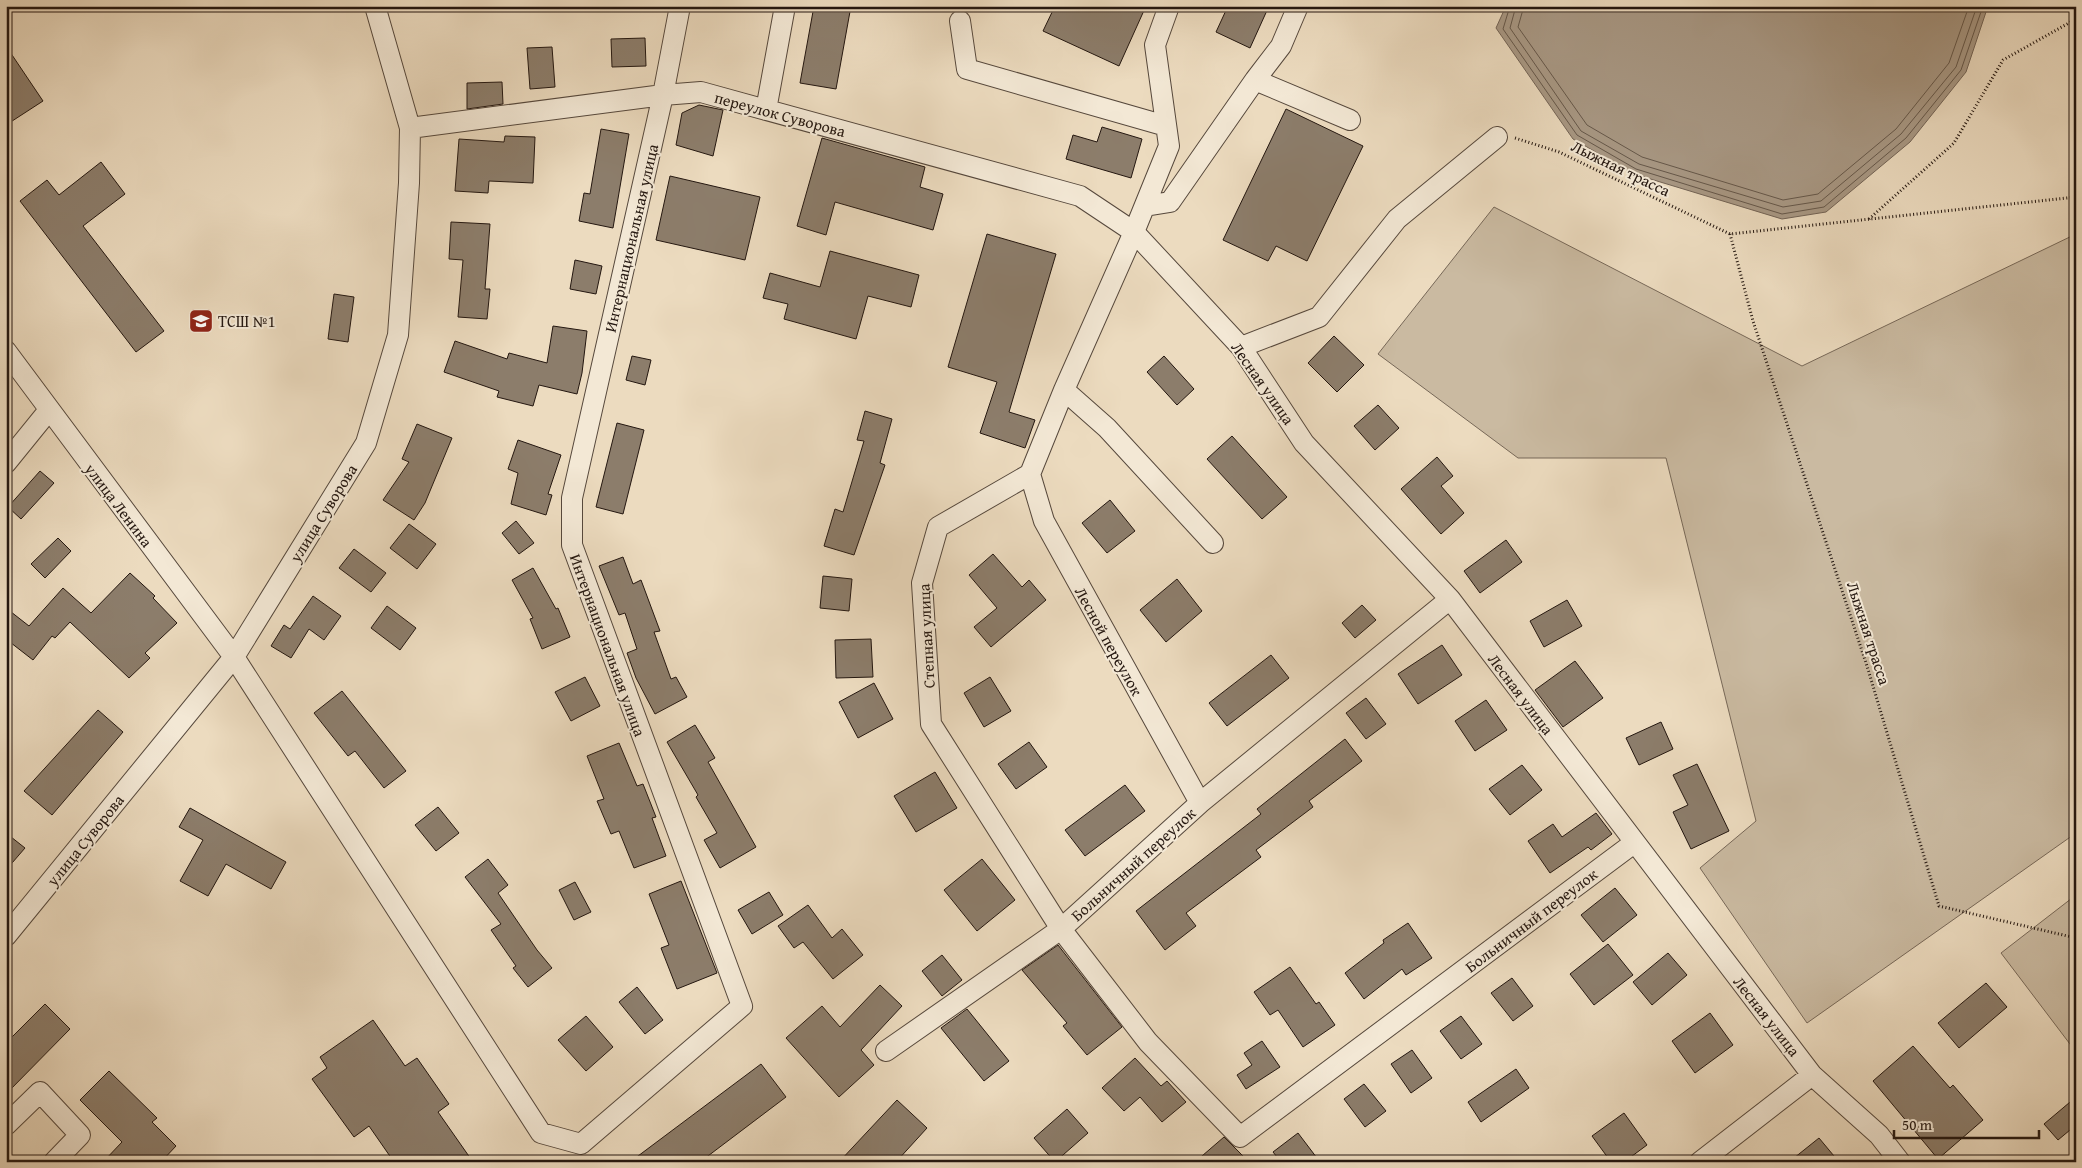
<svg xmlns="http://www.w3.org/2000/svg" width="2082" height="1168" viewBox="0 0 2082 1168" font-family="'Gentium Book Plus',serif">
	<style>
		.green { fill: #cabaa1; stroke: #776858 }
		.water { fill: #a89884; stroke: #736456 }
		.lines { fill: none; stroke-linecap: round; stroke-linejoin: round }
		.shore { stroke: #66584a; stroke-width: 1 }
		.building { fill: #8c7d6b; stroke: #241710 }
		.minor-casing { stroke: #56483c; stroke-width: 22 }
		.path { stroke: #241710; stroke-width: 3; stroke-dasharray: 1 2.5; stroke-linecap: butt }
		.minor { stroke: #f3e8d5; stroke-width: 20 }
		.labels { text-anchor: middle; stroke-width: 4; stroke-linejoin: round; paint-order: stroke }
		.street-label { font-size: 16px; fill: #241710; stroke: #f3e8d5 }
		.poi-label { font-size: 16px; fill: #241710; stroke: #f3e8d5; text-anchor: start }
	</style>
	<rect width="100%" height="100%" fill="#ecdbbf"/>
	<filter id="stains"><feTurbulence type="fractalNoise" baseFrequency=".004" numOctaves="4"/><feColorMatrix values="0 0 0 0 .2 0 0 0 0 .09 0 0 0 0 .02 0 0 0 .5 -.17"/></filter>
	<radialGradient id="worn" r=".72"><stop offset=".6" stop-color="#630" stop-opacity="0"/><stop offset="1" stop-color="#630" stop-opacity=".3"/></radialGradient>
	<path class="green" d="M1494,207L1802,366L2076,234V833L1807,1023L1700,868L1756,821L1666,458H1518L1378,354Z
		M2076,895V1052L2001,953Z"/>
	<path class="water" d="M1506,6H1988L1966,72L1910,142L1826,212L1782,219L1634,174L1573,139L1496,28Z"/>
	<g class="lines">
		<path class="shore" d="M1510,6L1503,29L1577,135L1636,169L1782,214L1824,207L1906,138L1961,70L1983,6
			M1516,6L1510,28L1581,131L1639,164L1783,207L1821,201L1901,134L1956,67L1977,6
			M1524,6L1518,27L1587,125L1642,157L1783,200L1818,194L1896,129L1949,63L1969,6"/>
	</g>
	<path class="building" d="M814,6H851L836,89L800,83Z
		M1055,6H1146L1119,66L1043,31Z
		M1228,6H1269L1250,48L1216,32Z
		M645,38L646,66L612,67L611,39Z
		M6,46L43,101L6,125Z
		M552,47L555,87L530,89L527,48Z
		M502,82L503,104L467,109V83Z
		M699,105L723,110L713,156L676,145L682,113Z
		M1286,109L1363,146L1307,261L1276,246L1268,261L1223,240Z
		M1102,127L1142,139L1131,178L1066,159L1073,135L1097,142Z
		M601,129L629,134L613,228L579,221L584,193L590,194Z
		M505,136L535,137L533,183L489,181L488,193L455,191L459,139L504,142Z
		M822,138L925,167L920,187L943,194L933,230L835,202L826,235L797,226Z
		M101,162L125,194L83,226L164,331L136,352L20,201L47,180L59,195Z
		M670,176L760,197L745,260L656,240Z
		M451,222L490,224L485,289H490L487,319L458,317L463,260L449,259Z
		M987,234L1056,254L1009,412L1035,420L1025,448L980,433L997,382L948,367Z
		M830,251L919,275L911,307L868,296L856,339L784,319L788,304L763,298L770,273L820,287Z
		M575,260L602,266L596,294L570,289Z
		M334,294L354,297L348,342L328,339Z
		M553,326L587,331L582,373L577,394L539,385L533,406L497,397L499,391L444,372L455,341L507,359L509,353L547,363Z
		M1334,336L1364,365L1337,392L1308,363Z
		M632,356L651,360L645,385L626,380Z
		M1164,356L1194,389L1177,405L1147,372Z
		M1378,405L1399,428L1375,450L1354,426Z
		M865,411L892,419L880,463L885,465L854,555L824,546L835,509L843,512L864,441L857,440Z
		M617,423L644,430L623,514L596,507Z
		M417,424L452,438L425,503L414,520L383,500L409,462L402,459Z
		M1232,436L1287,497L1262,519L1207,459Z
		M518,440L561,455L548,494L552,495L546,515L511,504L518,473L508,469Z
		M1437,457L1453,476L1441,486L1464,513L1441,534L1401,489Z
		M40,471L54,483L21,519L8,507Z
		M1110,500L1135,531L1107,553L1082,523Z
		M516,521L534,543L519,554L502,533Z
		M409,524L436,544L417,569L390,548Z
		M58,538L71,551L45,578L31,564Z
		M1506,540L1522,562L1480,593L1464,571Z
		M354,549L386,573L371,592L339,568Z
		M993,554L1022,587L1029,580L1046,600L991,647L974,627L997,608L969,575Z
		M623,557L633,584L641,580L660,631L654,632L671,679L676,677L687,697L655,714L636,678L627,653L637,649L625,613L619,615L599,566Z
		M533,568L556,609L558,608L570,637L542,649L530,619L533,618L512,580Z
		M130,573L155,596L153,598L177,623L145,653L150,658L129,678L70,622L55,638L52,636L33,660L6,639V608L29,626L63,588L91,613Z
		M823,576L852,579L849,611L820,608Z
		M1177,579L1202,611L1166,642L1140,610Z
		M313,596L341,616L324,640L309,629L291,658L271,646L284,625L290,629Z
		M1567,600L1582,626L1544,647L1530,621Z
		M1362,605L1376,620L1355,638L1342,623Z
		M387,606L416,628L400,650L371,628Z
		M871,639L873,677L836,678L835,640Z
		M1442,645L1462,675L1418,704L1398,674Z
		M1271,655L1289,678L1227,726L1209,703Z
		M1575,661L1603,698L1563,727L1535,690Z
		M585,677L600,706L571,721L555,692Z
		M990,677L1011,711L984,727L964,693Z
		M874,683L893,719L858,738L839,702Z
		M342,691L406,771L384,788L355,751L348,756L314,713Z
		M1366,698L1386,724L1366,739L1346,713Z
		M1486,700L1507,730L1475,751L1455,721Z
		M98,710L123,732L52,815L24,791Z
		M1661,722L1673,749L1639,765L1626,738Z
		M695,725L715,758L708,762L756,847L720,868L704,840L717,833L696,797L698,795L667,742Z
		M1345,739L1362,761L1309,801L1313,807L1256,850L1261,857L1186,913L1196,926L1165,950L1136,911L1261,814L1257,809Z
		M1029,742L1047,767L1016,789L998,764Z
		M619,743L637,786L643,784L656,817L652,818L666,856L634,868L619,831L611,834L597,801L604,799L587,756Z
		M1697,764L1729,831L1691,849L1673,812L1688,805L1673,775Z
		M1522,765L1542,790L1510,815L1489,789Z
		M935,772L957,808L916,832L894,796Z
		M1125,785L1145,811L1085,856L1065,830Z
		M438,807L459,833L436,851L415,825Z
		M190,808L286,862L271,889L226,864L208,896L180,881L203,840L179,827Z
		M1596,813L1612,834L1591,850L1588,847L1550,873L1528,841L1553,824L1562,837Z
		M6,833L25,848L6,870Z
		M488,859L508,885L498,893L537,950L552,968L528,987L513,968L516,966L491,930L501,924L465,877Z
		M982,859L1015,900L977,931L944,890Z
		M681,881L717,973L677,989L661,948L669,945L649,894Z
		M575,882L591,912L574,920L559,890Z
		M1615,888L1637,915L1603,942L1581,915Z
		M769,892L783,915L752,934L738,910Z
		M808,905L832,938L842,929L863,955L833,979L803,942L794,948L778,926Z
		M1408,923L1432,958L1406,975L1402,969L1364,999L1345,973L1384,943L1383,940Z
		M1608,944L1633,975L1594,1005L1570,974Z
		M1058,945L1122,1027L1087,1055L1063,1026L1067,1023L1022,970Z
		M1668,953L1687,975L1652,1005L1633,982Z
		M942,955L962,980L942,996L922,971Z
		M1290,967L1316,1004L1319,1002L1335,1025L1303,1047L1278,1010L1270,1015L1254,992Z
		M1512,978L1533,1006L1513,1021L1491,993Z
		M1986,983L2007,1007L1959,1048L1938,1023Z
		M880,985L902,1006L861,1050L874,1065L839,1097L786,1038L822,1006L840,1027Z
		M637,987L663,1020L645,1034L619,1002Z
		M45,1004L70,1029L6,1094V1043Z
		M967,1009L1009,1061L984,1081L941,1028Z
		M1710,1013L1733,1045L1695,1073L1672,1041Z
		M586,1016L613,1047L586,1071L558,1040Z
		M1461,1016L1482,1044L1461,1059L1440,1031Z
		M373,1020L405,1066L417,1058L449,1104L438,1112L473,1162H394L369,1126L354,1137L312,1079L327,1068L320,1057Z
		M1262,1041L1280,1067L1246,1089L1237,1075L1252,1065L1244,1053Z
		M1913,1046L1950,1088L1953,1085L1983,1120L1938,1159L1873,1081Z
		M1412,1050L1432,1078L1411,1093L1391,1064Z
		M1135,1058L1161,1086L1167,1081L1186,1102L1162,1122L1140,1097L1124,1111L1102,1088Z
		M761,1064L786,1097L700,1162H630Z
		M1516,1069L1529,1088L1481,1122L1468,1102Z
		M109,1071L157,1118L152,1122L176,1146L161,1162H103L122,1142L80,1100Z
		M1364,1084L1386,1111L1365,1127L1344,1099Z
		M2076,1097V1125L2058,1140L2044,1124Z
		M897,1100L927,1128L896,1162H839Z
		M1067,1109L1088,1133L1055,1162L1034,1138Z
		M1624,1113L1647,1145L1624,1162H1611L1592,1136Z
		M1298,1133L1320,1162H1281L1273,1152Z
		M1224,1137L1249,1162H1195Z
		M1819,1138L1839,1162H1789Z"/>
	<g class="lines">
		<defs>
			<path id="minor" d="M1169,6L1155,45L1169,146L1134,232L1064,390L1030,474L938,527L922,583L931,724L1061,929L1148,1042L1240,1137L1634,843
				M960,21L967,69L1166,126
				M1255,80L1281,46L1298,6
				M766,110L785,6
				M410,128L663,95L701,92L1080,196L1134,232L1241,347L1304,443L1450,599L1812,1075L1879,1135L1900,1162
				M1145,206L1170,202L1255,80L1350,120
				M1241,347L1319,317L1397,219L1497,137
				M6,351L234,657L541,1133L581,1144L742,1006L572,545V498L663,95L680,6
				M1064,390L1107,428L1213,543
				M6,463L49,410
				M1030,474L1044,521L1200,803
				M6,936L234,657L366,443L398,335L409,183L410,128L375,6
				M886,1051L1061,929L1200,803L1450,599
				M6,1125L40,1092L80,1135L54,1162
				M1700,1162L1812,1075"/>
		</defs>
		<use href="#minor" class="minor-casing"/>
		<path class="path" d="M1515,138L1559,152L1730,234L2076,197
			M1869,219L1954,143L2003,60L2076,19
			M1730,234L1753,321L1867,666L1939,906L2076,938"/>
		<use href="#minor" class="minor"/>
	</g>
	<defs>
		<symbol id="school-square" viewBox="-11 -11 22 22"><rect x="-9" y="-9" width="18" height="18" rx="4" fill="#8f2418" stroke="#f3e8d5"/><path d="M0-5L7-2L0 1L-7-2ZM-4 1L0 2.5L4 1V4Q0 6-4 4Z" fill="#fff"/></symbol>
	</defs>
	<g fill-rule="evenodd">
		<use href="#school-square" x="187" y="307" width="28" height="28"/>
	</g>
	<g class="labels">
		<g class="street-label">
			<text transform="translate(780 114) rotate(15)" y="6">переулок Суворова</text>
			<text transform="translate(1621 168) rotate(26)" y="6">Лыжная трасса</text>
			<text transform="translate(631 238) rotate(-77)" y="6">Интернациональная улица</text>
			<text transform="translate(1263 383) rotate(55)" y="6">Лесная улица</text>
			<text transform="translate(119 505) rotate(53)" y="6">улица Ленина</text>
			<text transform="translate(323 513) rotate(-58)" y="6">улица Суворова</text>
			<text transform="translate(1869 633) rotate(72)" y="6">Лыжная трасса</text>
			<text transform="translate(926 636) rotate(-93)" y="6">Степная улица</text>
			<text transform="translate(1109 641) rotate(61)" y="6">Лесной переулок</text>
			<text transform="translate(608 645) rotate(70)" y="6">Интернациональная улица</text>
			<text transform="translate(1521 694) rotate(53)" y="6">Лесная улица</text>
			<text transform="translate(85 840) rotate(-51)" y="6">улица Суворова</text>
			<text transform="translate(1133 864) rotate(-42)" y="6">Больничный переулок</text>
			<text transform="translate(1531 920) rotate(-37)" y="6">Больничный переулок</text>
			<text transform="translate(1767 1016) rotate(52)" y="6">Лесная улица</text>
		</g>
		<g class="poi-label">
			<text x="218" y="327">ТСШ №1</text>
		</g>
	</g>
	<rect width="2082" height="1168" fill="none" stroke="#ecdbbf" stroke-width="25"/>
	<rect x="8" y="8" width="2067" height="1153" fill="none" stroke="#241710" stroke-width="2.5"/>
	<rect x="12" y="12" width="2057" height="1143" fill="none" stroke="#241710"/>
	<path d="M1894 1130v8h145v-8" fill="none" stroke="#241710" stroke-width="2.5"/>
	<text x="1902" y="1130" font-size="15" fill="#241710" stroke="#f3e8d5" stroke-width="4" paint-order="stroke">50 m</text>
	<rect width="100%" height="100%" filter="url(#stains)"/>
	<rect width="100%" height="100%" fill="url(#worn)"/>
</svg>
